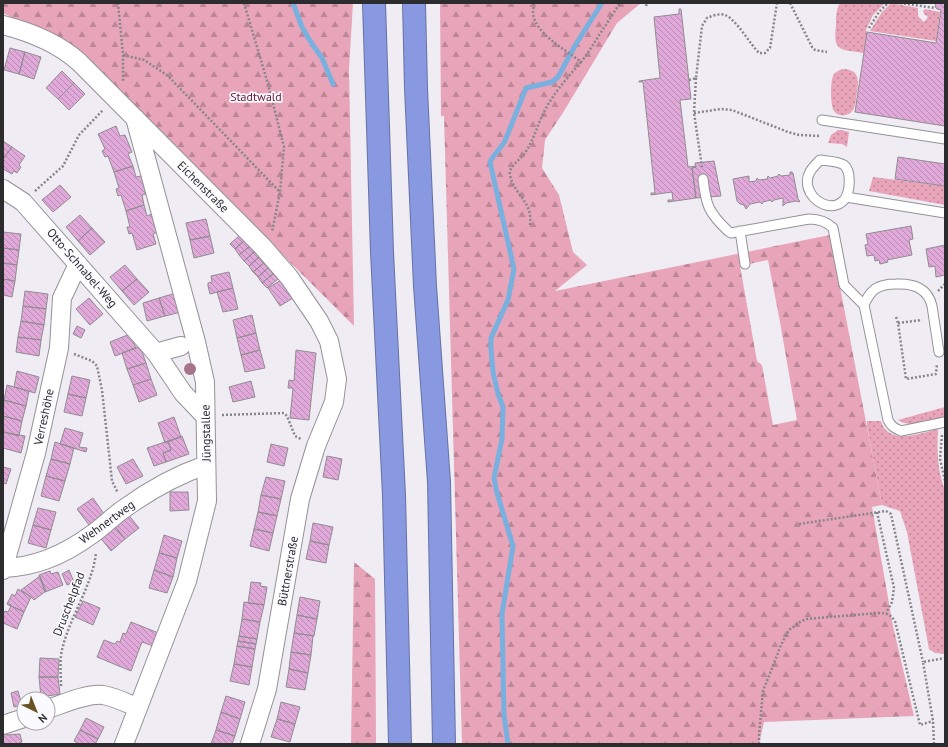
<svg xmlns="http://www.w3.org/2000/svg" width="948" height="747" viewBox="0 0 948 747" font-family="'PT Sans',sans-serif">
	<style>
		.grass { fill: url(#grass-dots) }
		.forest { fill: url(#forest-firs); fill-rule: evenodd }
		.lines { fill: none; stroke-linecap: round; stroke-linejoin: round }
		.stream { stroke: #78b0e0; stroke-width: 5 }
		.building { fill: url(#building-back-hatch); stroke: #928c91 }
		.service-casing { stroke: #949299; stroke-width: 11 }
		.minor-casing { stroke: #949299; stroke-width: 20 }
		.motorway-casing { stroke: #6872a2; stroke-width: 24 }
		.path { stroke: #87858a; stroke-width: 2.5; stroke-dasharray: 2 2; stroke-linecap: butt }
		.service { stroke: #fff; stroke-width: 9 }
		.minor { stroke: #fff; stroke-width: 18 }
		.motorway { stroke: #8999e1; stroke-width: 22 }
		.tree { fill: #a4748c }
		.labels { text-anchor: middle; stroke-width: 3.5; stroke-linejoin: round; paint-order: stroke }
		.park-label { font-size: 12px; fill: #661238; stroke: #fbfafe }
		.street-label { font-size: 12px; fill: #2c2b2d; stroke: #fbfafe }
	</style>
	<defs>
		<pattern id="grass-dots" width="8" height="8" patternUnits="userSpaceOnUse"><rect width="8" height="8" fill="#e8a4b9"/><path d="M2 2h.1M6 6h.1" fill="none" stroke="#bc8697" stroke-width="1.8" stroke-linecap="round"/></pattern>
		<pattern id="forest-firs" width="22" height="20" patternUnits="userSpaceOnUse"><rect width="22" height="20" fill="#e8a4b9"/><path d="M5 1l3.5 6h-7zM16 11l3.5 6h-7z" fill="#bc8697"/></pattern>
		<pattern id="building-back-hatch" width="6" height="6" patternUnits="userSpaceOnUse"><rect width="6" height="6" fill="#e0a9da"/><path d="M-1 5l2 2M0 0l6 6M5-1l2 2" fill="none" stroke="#b68ab1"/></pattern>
	</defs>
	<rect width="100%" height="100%" fill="#efecf3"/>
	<path class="grass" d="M840,3H885L873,15L866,30L867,32L864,53C839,49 833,52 836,25C836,17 836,10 840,3Z
		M891,3L918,8V16L924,22L928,17L924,14L923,11L925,9L940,12L936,41L870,31L882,12Z
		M842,69C859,69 859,79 857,92C856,97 856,103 854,108C851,116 839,118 834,111C830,106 830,79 834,74C836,72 839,70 842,69Z
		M838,130H841L849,132L847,147L842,144L828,143L831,135Z
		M873,177L945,186V205L869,191Z
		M945,407V417C931,420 911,429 898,420Z
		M867,421H881C888,446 921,433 938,429C937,451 937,469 945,490V654L935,653L929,649L907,532L900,511L882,505L867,426Z"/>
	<path class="forest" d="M3,3H353L349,69L354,326L74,47L3,13Z
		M440,3H641L617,23L564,111L545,140L542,168L559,195L573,252L587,265L555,291L830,235L882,505L872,507L893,626L914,716L764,722L759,744H462L444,116H441ZM768,260L780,322L797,420L773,425L762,365L757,361L740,266Z
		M354,562L375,579L376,744H351Z"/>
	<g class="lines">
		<path class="stream" d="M293,3L302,27L310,41L322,58L333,84
			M508,744L504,715L502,614L513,546L497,493L494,478L502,439L503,407L498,394L493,372L491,349V338L508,300L514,269L490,162C494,154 501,148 505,141L526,88L552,82L558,77L576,44L602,3"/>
	</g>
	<path class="building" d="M936,3H945V126L855,112L867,32L936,43L941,10L937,9L935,7Z
		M679,9H681L691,99L680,100L688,167L696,166V167L692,168L696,198L668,202V200H673L672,192L651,195V193H655L643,82H639V81L660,78L654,17L679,14Z
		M10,48L25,52L19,74L4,70Z
		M25,52L41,57L34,79L19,74Z
		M62,71L74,83L58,99L46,88Z
		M74,83L85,94L69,110L58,99Z
		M116,126L120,136L125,135L132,152L128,154L133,166L114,172L108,156L105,157L102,151L105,149L98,134Z
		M3,141L12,147L3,159Z
		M12,147L25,156L19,165L21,167L17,173L14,171L12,174L3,169V159Z
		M898,157L945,164V186L895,179Z
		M714,161L721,196L696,198L692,168L696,167L695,163Z
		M133,166L136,177L141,176L146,194L142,195L144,205L126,211L121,195L118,196L116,189L119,188L114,172Z
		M790,172H792L793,173L798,199L800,201L799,202L796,201L786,203L783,206V198L774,200L772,202L771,200L763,202L762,204L760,202L750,204L746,209L744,205L740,204L737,201L733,179L749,176V182L756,181L757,178L759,180L767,179L768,176L770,178L778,176L779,174L781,176L790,175Z
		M60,185L71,197L53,212L42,200Z
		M144,205L147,216L152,214L157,232L153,234L156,244L137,250L132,233L129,234L127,227H130L126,211Z
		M80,215L92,228L78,241L66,227Z
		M206,219L210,236L190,240L186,223Z
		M911,226L913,239L909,240L912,255L887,260L888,262L880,264L879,260L875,261L874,255L867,256L865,245L868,244L866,234Z
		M92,228L105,242L90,255L78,241Z
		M3,232L21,234L19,250L3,248Z
		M240,235L245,240L235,249L230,244Z
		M210,236L214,253L194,258L190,240Z
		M245,240L250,246L239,255L235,249Z
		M945,245V275L936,277L935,266L929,267L926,249Z
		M250,246L254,252L244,261L239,255Z
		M3,248L19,250L17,265L3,263Z
		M254,252L259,257L249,266L244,261Z
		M259,257L264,263L253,272L249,266Z
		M3,263L17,265L15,281L3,279Z
		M264,263L268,268L258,277L253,272Z
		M125,265L137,279L122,291L110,277Z
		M268,268L273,274L262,283L258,277Z
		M229,272L233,288L210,294L208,286V283L212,282L211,276Z
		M273,274L278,279L267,288L262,283Z
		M3,279L15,281L12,297L3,295Z
		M137,279L149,292L134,305L122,291Z
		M281,280L293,298L280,306L268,288Z
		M233,288L238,309L223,312L217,292Z
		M25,291L48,294L46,309L23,306Z
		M176,293L181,312L165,316L159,298Z
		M89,298L103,314L90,325L76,309Z
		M159,298L165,316L147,321L143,303Z
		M23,306L46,309L44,325L21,321Z
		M252,315L256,333L237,338L233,320Z
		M21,321L44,325L41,340L18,337Z
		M77,326L85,330L81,338L73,334Z
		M256,333L260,350L241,355L237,338Z
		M130,334L136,348L115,356L110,342Z
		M18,337L41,340L39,356L16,352Z
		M140,346L146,363L127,369L122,353Z
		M260,350L265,368L245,372L241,355Z
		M296,350L316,353L309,420L290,418L293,388H288L289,380L294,381Z
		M146,363L151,379L133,385L127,369Z
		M17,371L39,377L35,393L14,387Z
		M72,376L90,380L86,398L68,394Z
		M151,379L157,395L139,402L133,385Z
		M251,381L255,397L233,402L229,387Z
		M7,385L29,391L26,406L4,400Z
		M68,394L86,398L82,416L64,412Z
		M4,400L26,406L22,421L3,416Z
		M3,416L22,421L19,436L3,432Z
		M174,417L181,437L165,443L158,423Z
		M65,428L83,433L79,447L87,448L86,452L60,444Z
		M3,432L25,436L21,453L3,448Z
		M182,436L189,454L166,462L163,453L171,450L168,441Z
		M168,441L171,450L163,453L166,462L154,466L147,448Z
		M55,442L74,448L70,464L51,459Z
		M271,444L288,448L284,466L267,462Z
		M327,456L342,459L338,480L323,477Z
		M51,459L70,464L65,481L46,476Z
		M133,459L143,476L126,484L117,467Z
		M3,467L11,469L6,484L3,483Z
		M46,476L65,481L59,501L41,496Z
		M266,477L285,481L281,499L261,495Z
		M170,492H188L189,510L170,511Z
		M261,495L281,499L277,516L258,512Z
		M93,498L104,514L89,525L77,509Z
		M38,508L56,512L51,530L33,525Z
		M258,512L277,516L273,533L254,529Z
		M127,513L139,528L125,539L113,524Z
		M313,523L333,527L329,545L310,541Z
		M113,524L125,539L111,551L99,536Z
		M33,525L51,530L46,548L28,543Z
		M254,529L273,533L269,551L250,546Z
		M164,535L182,541L177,558L159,553Z
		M310,541L329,545L326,563L306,559Z
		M159,553L177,558L173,577L154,570Z
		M69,570L74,582L67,585L62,574Z
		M154,570L173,577L167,593L149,588Z
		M50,571L51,574L58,572L63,585L45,592L39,575Z
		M40,576L46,591L34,600L31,597L21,590Z
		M251,582L261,583L260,586L267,587L264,605L248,603Z
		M18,589L31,597L24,612L7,604L12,594L15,596Z
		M300,597L320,601L317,619L297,615Z
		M83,601L100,608L93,625L75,617Z
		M244,602L264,605L260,622L242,619Z
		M7,604L24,612L17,629L3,623V614L5,611L8,612L11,606Z
		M297,615L317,619L314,636L294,633Z
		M242,619L260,622L257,639L239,636Z
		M131,622L161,634L156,647L142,642L131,671L97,657L104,640L115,644L117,641L120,642L123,633L126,634Z
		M294,633L314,636H313L311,655L291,652Z
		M239,636L257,639L256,644L238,641Z
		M238,641L256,644L255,649L237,646Z
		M237,646L255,649L252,667L234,664Z
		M291,652L311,655L308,673L289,669Z
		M40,658L59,659L58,677H39Z
		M234,664L252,667L249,685L230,681Z
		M289,669L308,673L305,690L286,687Z
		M39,677H58L60,694L41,697Z
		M18,691L22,705L14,707L11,693Z
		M226,696L245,702L240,719L221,712Z
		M281,702L300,707L295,724L277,719Z
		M221,712L240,719L235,736L216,730Z
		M86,718L104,727L98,739L80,730Z
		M277,719L295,724L290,742L271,737Z
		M80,730L98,739L95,744H80L74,741Z
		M216,730L235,736L232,744H211Z
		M7,734V735L20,734L22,742L17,744H3V735Z"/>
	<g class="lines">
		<defs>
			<path id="service" d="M822,120L945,139
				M820,160C827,161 838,161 844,165C852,172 850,193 844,200C832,213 812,202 808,187C805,175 812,168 820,160Z
				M703,179C706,205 708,212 728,231L731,233L809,219C819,219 826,221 833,228L844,285L864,305L888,420C891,426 894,428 901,431L945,422
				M846,197L945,213
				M740,231L745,264
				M864,305C867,298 869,294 875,289C881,285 889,284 896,284C913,283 928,288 932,306L939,352"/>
			<path id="minor" d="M3,25C30,32 58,43 79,62L262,246L289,277L319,321L329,341L337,379L334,402L316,446L300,499L267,689L250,744
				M3,189L23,202L156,353L183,393L205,416
				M156,353L181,346
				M4,568C36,567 65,554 91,535C103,527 113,516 125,508C150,490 177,475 206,465
				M3,570L36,453L59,348L62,298L78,264
				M48,709C63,704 87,693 103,695C115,697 127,703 138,708
				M3,725L24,718
				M124,744L187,581L207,501L205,382L196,342L135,118"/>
			<path id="motorway" d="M374,3L382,252L394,495L400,744
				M414,3L416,88L425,286L439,482L444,744"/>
		</defs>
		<use href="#service" class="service-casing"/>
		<use href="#minor" class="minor-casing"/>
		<use href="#motorway" class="motorway-casing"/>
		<path class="path" d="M118,3L123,55V82
			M244,3L268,84L284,147L280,192L272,232
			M534,3C534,6 533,10 533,13C535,34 565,49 581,62L587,54L620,3
			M790,3L812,47L815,50L827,52
			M900,3L935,8
			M646,6L647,3
			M869,28L879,12L888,3
			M123,55L144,60L167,75L280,192
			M696,78L694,113L702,167
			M689,80L696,78L702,26L707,18C712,16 719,13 725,15C736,19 750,44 759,53H765L770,48L777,3
			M694,113L721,109L732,110L788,132L799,135L821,136
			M35,191L63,166L79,135L103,110
			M530,225C533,201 514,195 510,175C508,167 520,160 525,153C533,141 537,127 543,114C552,95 567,78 581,62
			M938,291L945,284
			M896,317L898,323L906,379L936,374L937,364
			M898,323L922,320
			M74,354L92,361L97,366L102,390L112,481L118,493
			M222,415L284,413L287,416L295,436L301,439
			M942,435L940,459L945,481
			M877,512L894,588L892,602L886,613
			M799,524L886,511L891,514L923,662
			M61,686C61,674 59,658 63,646C71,615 92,586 96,553
			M759,744V735L763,691L781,645L789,630L800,622L806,619L878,613C886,613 890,614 895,621L920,725L933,721
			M934,744L933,721L923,662L945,658"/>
		<use href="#service" class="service"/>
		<use href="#minor" class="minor"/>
		<use href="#motorway" class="motorway"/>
	</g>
	<circle class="tree" cx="190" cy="369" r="6"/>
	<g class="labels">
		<g class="park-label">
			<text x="256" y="101">Stadtwald</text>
		</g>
		<g class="street-label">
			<text transform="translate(203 187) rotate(45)" y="4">Eichenstraße</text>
			<text transform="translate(82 268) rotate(49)" y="4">Otto-Schnabel-Weg</text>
			<text transform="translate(44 417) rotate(-78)" y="4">Verreshöhe</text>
			<text transform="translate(206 433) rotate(-91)" y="4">Jüngstallee</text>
			<text transform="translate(107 522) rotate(-36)" y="4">Wehnertweg</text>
			<text transform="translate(288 571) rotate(-80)" y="4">Büttnerstraße</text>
			<text transform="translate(69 604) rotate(-69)" y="4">Druschelpfad</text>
		</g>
	</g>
	<rect width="948" height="747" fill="none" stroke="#2c2b2d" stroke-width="8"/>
	<g transform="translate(36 711) rotate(137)"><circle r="19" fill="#fbfafe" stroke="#a8a7aa"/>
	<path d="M0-3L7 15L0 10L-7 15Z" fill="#695322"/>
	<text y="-6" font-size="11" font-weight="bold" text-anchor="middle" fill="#2c2b2d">N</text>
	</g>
</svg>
